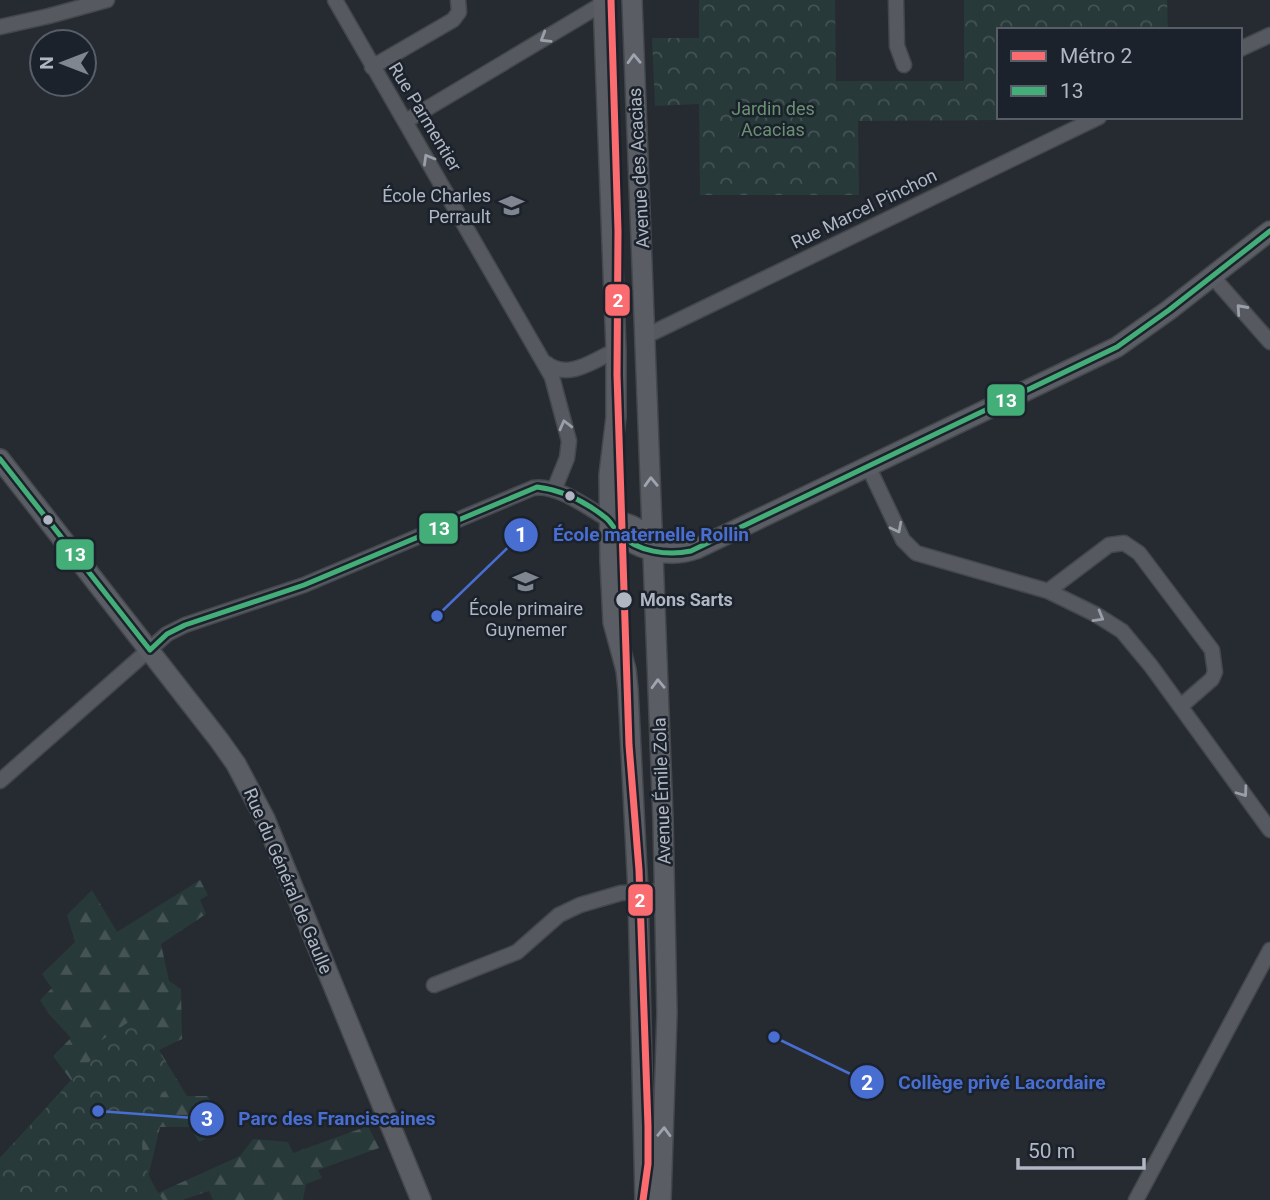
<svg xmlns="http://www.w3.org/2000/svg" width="1270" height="1200" viewBox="0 0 1270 1200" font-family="Roboto,sans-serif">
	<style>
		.forest { fill: url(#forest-firs) }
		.park { fill: url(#park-crowns) }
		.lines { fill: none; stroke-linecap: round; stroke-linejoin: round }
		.street-casing { stroke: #44474c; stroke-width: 17 }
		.secondary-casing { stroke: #44474c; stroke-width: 22 }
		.street { stroke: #56595f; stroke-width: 14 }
		.secondary { stroke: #5a5e64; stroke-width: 19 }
		.bus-1-casing { stroke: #1b222b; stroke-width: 10 }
		.bus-1 { stroke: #44ae79; stroke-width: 5 }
		.metro-1-casing { stroke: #1b222b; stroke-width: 12 }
		.metro-1 { stroke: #fb6c71; stroke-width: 7 }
		.oneway { stroke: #9aa0aa }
		.oneway2 { stroke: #9fa5b0 }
		.bus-dot { fill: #b0b7c3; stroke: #1b222b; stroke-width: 2.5 }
		.labels { text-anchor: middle; stroke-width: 5; stroke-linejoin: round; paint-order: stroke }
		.park-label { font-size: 18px; fill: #6a9172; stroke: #1b222b }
		.street-label { font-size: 18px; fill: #b0b7c3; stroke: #1b222b }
		.poi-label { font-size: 18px; fill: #b0b7c3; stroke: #1b222b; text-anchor: end }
		.stop-label { font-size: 18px; font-weight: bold; fill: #b0b7c3; stroke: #1b222b; text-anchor: start }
		.leader { fill: none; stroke: #496ed2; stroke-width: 2.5 }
		.callout-dot { fill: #496ed2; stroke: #1b222b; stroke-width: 2.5 }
		.mark-label { font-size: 21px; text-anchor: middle; font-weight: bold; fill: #fff }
		.callout-label { font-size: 19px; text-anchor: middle; font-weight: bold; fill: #496ed2; stroke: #1b222b; stroke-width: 5; stroke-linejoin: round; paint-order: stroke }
		.line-badge { stroke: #1b222b; stroke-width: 2.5 }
		.badge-label { font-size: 19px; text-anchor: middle; font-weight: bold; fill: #fff }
	</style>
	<defs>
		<pattern id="forest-firs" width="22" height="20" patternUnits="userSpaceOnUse" patternTransform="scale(1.75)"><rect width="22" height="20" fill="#28393a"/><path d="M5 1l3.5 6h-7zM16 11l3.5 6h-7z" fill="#455355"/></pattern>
		<pattern id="park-crowns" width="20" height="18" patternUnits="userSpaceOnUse" patternTransform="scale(1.75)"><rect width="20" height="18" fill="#28393a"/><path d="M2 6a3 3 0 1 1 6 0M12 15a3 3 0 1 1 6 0" fill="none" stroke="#455355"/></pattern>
	</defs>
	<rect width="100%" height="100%" fill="#262b31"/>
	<path class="forest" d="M200,880L208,895L200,900L206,914L161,944L169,981L181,989L182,1039L159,1050L187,1096H208L222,1131L199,1142L190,1127H160L148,1177L158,1193L240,1156L253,1139L288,1142L293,1153L368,1126L379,1148L318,1170L322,1178L306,1184L303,1200H213L209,1191L182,1200H0V1158L71,1080L53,1056L71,1038L48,1013L40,1000L52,988L42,974L75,942L67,915L92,890L117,932Z"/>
	<path class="park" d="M699,0H835L836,81H964V0H1167L1168,30H999V117H1013V120L858,121L859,195H700L699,104L655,106L652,38H699Z
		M139,1015L174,1078C141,1125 128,1149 163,1200H0V1158L100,1050L96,1044Z"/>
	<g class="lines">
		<defs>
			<path id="street" d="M335,0L552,377L569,441L567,458L554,490
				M896,0L897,46L904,65
				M0,27L49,16L107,0
				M1240,49L1270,35
				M372,67L453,20L459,12L458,0
				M406,121L604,3
				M1212,276L1270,342
				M646,336L1099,117
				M546,363C568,381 595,360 616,350
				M868,466L903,540L916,553L1048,591L1095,614L1122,631L1151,666L1270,830
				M1048,591L1109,545L1124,543L1139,553L1212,650L1215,672L1212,679L1181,706
				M0,781L167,634L185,625L304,585L533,488C558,484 588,508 609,520
				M434,985L517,952L559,915L580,905L621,893L665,891
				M1136,1200L1270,950"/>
			<path id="secondary" d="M603,0L616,350V417L609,475L610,561L613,622L626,670L628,689L638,892L645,1200
				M632,0L663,819L667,1013L661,1200
				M0,459L219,740L236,764L265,819L421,1200
				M609,520C626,548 665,560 696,549L1117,347L1169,310L1270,231
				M609,520C630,523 645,528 654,549"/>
		</defs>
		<use href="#street" class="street-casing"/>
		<use href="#secondary" class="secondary-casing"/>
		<use href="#street" class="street"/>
		<use href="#secondary" class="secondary"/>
		<defs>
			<path id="bus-1" d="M0,459L150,650
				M150,650L167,634L185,625L304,585L537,487C562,490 586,502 606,518C611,522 614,529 620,534C637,552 668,556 691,551L1117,347L1169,310L1270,231"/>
		</defs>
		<use href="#bus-1" class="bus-1-casing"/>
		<use href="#bus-1" class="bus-1"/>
		<defs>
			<path id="metro-1" d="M611,0L618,231L617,375L629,745L639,870L648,1126V1164L643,1200"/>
		</defs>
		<use href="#metro-1" class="metro-1-casing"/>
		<use href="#metro-1" class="metro-1"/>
	</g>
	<defs><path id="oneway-chevron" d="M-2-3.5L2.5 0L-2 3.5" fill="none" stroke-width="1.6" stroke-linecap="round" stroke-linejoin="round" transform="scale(1.75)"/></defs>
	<g class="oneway">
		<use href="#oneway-chevron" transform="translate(545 38) rotate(149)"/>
		<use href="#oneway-chevron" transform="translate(428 159) rotate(-120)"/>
		<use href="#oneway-chevron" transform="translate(1241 309) rotate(-132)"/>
		<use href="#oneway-chevron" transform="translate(565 425) rotate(-104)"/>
		<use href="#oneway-chevron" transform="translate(897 528) rotate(63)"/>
		<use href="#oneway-chevron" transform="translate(1099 617) rotate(30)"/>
		<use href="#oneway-chevron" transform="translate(1243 792) rotate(54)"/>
	</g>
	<g class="oneway2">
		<use href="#oneway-chevron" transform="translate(634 59) rotate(-92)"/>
		<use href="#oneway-chevron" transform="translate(651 482) rotate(-92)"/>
		<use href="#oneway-chevron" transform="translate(658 684) rotate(-92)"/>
		<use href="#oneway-chevron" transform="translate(664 1132) rotate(-88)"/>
	</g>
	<defs>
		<symbol id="school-bare" viewBox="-9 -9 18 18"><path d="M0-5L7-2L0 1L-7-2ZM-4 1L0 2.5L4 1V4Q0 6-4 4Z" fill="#808690" stroke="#1b222b" stroke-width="2.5" paint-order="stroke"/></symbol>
	</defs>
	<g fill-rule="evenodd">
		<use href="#school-bare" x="494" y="188" width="35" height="35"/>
		<use href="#school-bare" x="508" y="564" width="35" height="35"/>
	</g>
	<g class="bus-dot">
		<circle cx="570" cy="496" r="6"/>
		<circle cx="48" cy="520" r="6"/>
		<circle cx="624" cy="600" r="9"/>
	</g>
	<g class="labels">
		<g class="park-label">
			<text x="773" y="115">Jardin des<tspan x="773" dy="21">Acacias</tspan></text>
		</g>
		<g class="street-label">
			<text transform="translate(425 117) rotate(59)" y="6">Rue Parmentier</text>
			<text transform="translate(639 168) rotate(-93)" y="6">Avenue des Acacias</text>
			<text transform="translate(864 209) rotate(-26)" y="6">Rue Marcel Pinchon</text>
			<text transform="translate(662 791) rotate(-92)" y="6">Avenue Émile Zola</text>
			<text transform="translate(288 881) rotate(67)" y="6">Rue du Général de Gaulle</text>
		</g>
		<g class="poi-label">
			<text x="491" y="202">École Charles<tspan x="491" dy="21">Perrault</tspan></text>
			<text x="526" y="615" text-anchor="middle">École primaire<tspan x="526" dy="21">Guynemer</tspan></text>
		</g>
		<g class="stop-label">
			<text x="640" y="606">Mons Sarts</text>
		</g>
	</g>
	<path class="leader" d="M437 616L521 535M774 1037L867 1082M98 1111L207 1119"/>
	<g class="callout-dot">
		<circle cx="437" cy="616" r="7"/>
		<circle cx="774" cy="1037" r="7"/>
		<circle cx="98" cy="1111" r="7"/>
		<circle cx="521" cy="535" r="18"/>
		<circle cx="867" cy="1082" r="18"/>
		<circle cx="207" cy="1119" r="18"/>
	</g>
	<g class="mark-label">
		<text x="521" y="542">1</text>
		<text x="867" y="1090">2</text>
		<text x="207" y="1126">3</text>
	</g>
	<g class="callout-label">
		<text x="651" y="541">École maternelle Rollin</text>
		<text x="1002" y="1089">Collège privé Lacordaire</text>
		<text x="337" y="1125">Parc des Franciscaines</text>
	</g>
	<g class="line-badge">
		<rect x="604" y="283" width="27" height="34" rx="7" fill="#fb6c71"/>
		<rect x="986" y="383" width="40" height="34" rx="7" fill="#44ae79"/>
		<rect x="418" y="512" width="41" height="33" rx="7" fill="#44ae79"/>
		<rect x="55" y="538" width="40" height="33" rx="7" fill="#44ae79"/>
		<rect x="627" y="883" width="27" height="34" rx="7" fill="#fb6c71"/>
	</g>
	<g class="badge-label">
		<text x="618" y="307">2</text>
		<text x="1006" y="407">13</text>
		<text x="439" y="535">13</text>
		<text x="75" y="561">13</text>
		<text x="640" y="907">2</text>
	</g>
	<rect x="997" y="28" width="245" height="91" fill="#1b222b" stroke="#575e68" stroke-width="2"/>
	<rect x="1011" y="51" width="35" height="10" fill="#fb6c71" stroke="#575e68" stroke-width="2"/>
	<text x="1060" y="63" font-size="21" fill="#b0b7c3">Métro 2</text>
	<rect x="1011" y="86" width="35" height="10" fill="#44ae79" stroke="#575e68" stroke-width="2"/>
	<text x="1060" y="98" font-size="21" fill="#b0b7c3">13</text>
	<g transform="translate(63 63) rotate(270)"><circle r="33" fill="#1b222b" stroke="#575e68" stroke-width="2"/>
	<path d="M0-5L12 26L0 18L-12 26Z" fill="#808690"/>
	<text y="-10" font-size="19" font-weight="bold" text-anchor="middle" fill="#b0b7c3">N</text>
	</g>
	<path d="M1018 1158v10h126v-10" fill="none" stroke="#b0b7c3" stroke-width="3.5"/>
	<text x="1028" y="1158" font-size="21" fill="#b0b7c3" stroke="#1b222b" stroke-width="5" paint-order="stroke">50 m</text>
</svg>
